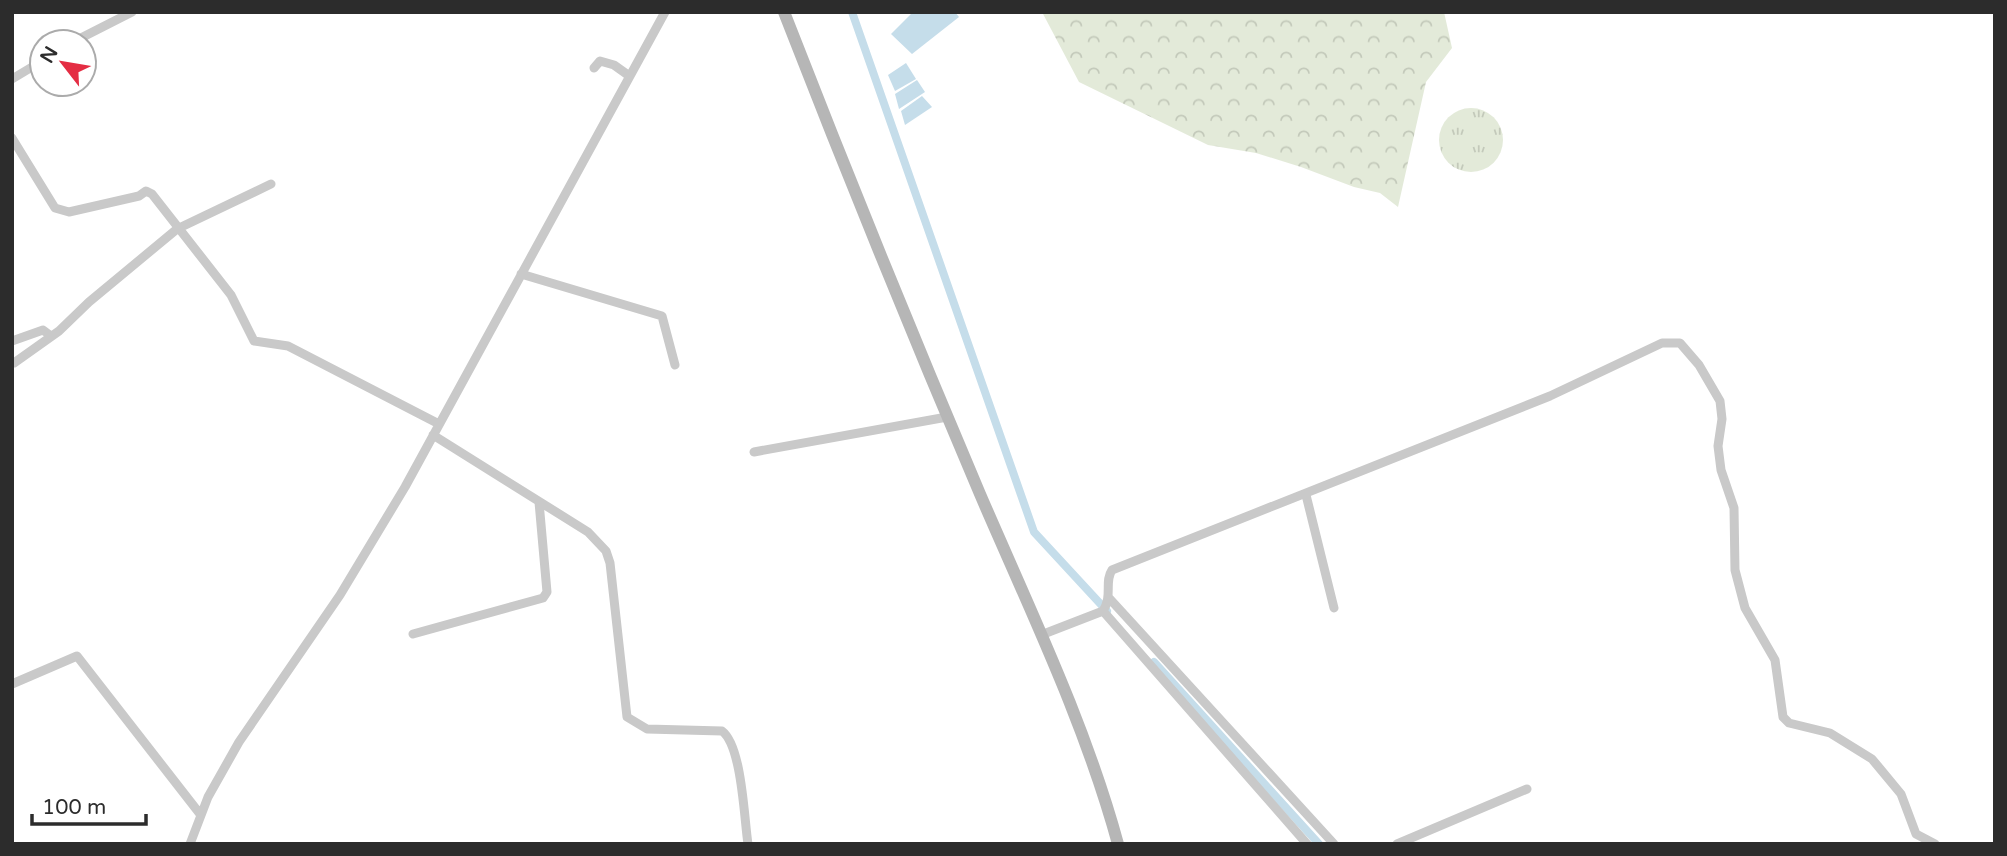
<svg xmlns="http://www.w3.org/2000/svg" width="2007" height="856" viewBox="0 0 2007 856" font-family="'Varela Round',sans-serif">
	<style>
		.forest { fill: url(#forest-crowns) }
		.park { fill: url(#park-tufts) }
		.water { fill: #c5ddea }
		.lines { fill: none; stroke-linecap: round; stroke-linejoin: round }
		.canal { stroke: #c5ddea; stroke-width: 8 }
		.street { stroke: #c9c9c9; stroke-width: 9 }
		.secondary { stroke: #b6b6b6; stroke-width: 12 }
	</style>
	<defs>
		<pattern id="forest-crowns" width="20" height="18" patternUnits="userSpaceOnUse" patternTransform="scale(1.75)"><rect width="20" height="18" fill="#e3ead9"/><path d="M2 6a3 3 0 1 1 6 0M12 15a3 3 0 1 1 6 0" fill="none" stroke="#c3c9ba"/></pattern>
		<pattern id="park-tufts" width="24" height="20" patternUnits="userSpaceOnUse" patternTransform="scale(1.75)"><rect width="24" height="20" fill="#e3ead9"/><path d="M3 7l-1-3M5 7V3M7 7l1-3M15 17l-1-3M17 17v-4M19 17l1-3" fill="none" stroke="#c3c9ba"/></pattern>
	</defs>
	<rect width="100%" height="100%" fill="#fff"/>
	<path class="forest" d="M1042,12H1444L1452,48L1426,82L1398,207L1380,193L1354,187L1301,167L1256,153L1208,145L1079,82Z"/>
	<path class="park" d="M1439 140a32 32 0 1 1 64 0a32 32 0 1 1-64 0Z"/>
	<path class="water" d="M913,12H955L959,17L912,54L891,34Z
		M906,63L916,79L895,91L888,75Z
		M917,80L925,92L899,109L895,94Z
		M922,96L932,107L905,125L901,111Z"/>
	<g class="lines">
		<path class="canal" d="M852,12L1034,532L1107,611
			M1154,662L1319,844"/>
		<path class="street" d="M73,42L132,12
			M594,68L600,61L614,65L628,75
			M12,79L42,61
			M12,138L55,208L69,212L139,196L146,191L152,194L231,295L254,341L288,346L439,424
			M521,274L662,316L675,365
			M12,341L43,330L51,336
			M14,363L59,331L89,302L177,229L271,184
			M433,435L588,532L606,551L610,563L627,717L647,729L722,731C742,746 744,818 748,844
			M754,452L947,417
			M1306,495L1334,608
			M1109,598L1334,844
			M1103,611L1307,844
			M413,634L543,598L547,592L539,502
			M1041,635L1103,611C1113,595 1104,582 1112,570L1550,396L1662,343H1680L1699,365L1720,401L1722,419L1718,446L1721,470L1734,508L1735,570L1745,608L1775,660L1783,717L1789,723L1830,733L1872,759L1901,794L1916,834L1935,844
			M12,684L77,656L200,814
			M190,844L208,797L239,742L340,595L405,487L665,12
			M1397,844L1527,789"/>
		<path class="secondary" d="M784,12C847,174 912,334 980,494C1029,608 1085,723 1118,844"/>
	</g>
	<rect width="2007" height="856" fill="none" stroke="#2c2c2c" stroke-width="28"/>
	<g transform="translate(63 63) rotate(301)"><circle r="33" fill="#ffffff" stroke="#ababab" stroke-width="2"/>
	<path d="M0-5L12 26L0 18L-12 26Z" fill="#e42d43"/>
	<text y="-10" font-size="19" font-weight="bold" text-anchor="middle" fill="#2c2c2c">N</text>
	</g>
	<path d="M32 814v10h114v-10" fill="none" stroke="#2c2c2c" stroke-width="3.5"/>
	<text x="42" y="814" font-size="21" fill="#2c2c2c" stroke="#ffffff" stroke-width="5" paint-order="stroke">100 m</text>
</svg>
